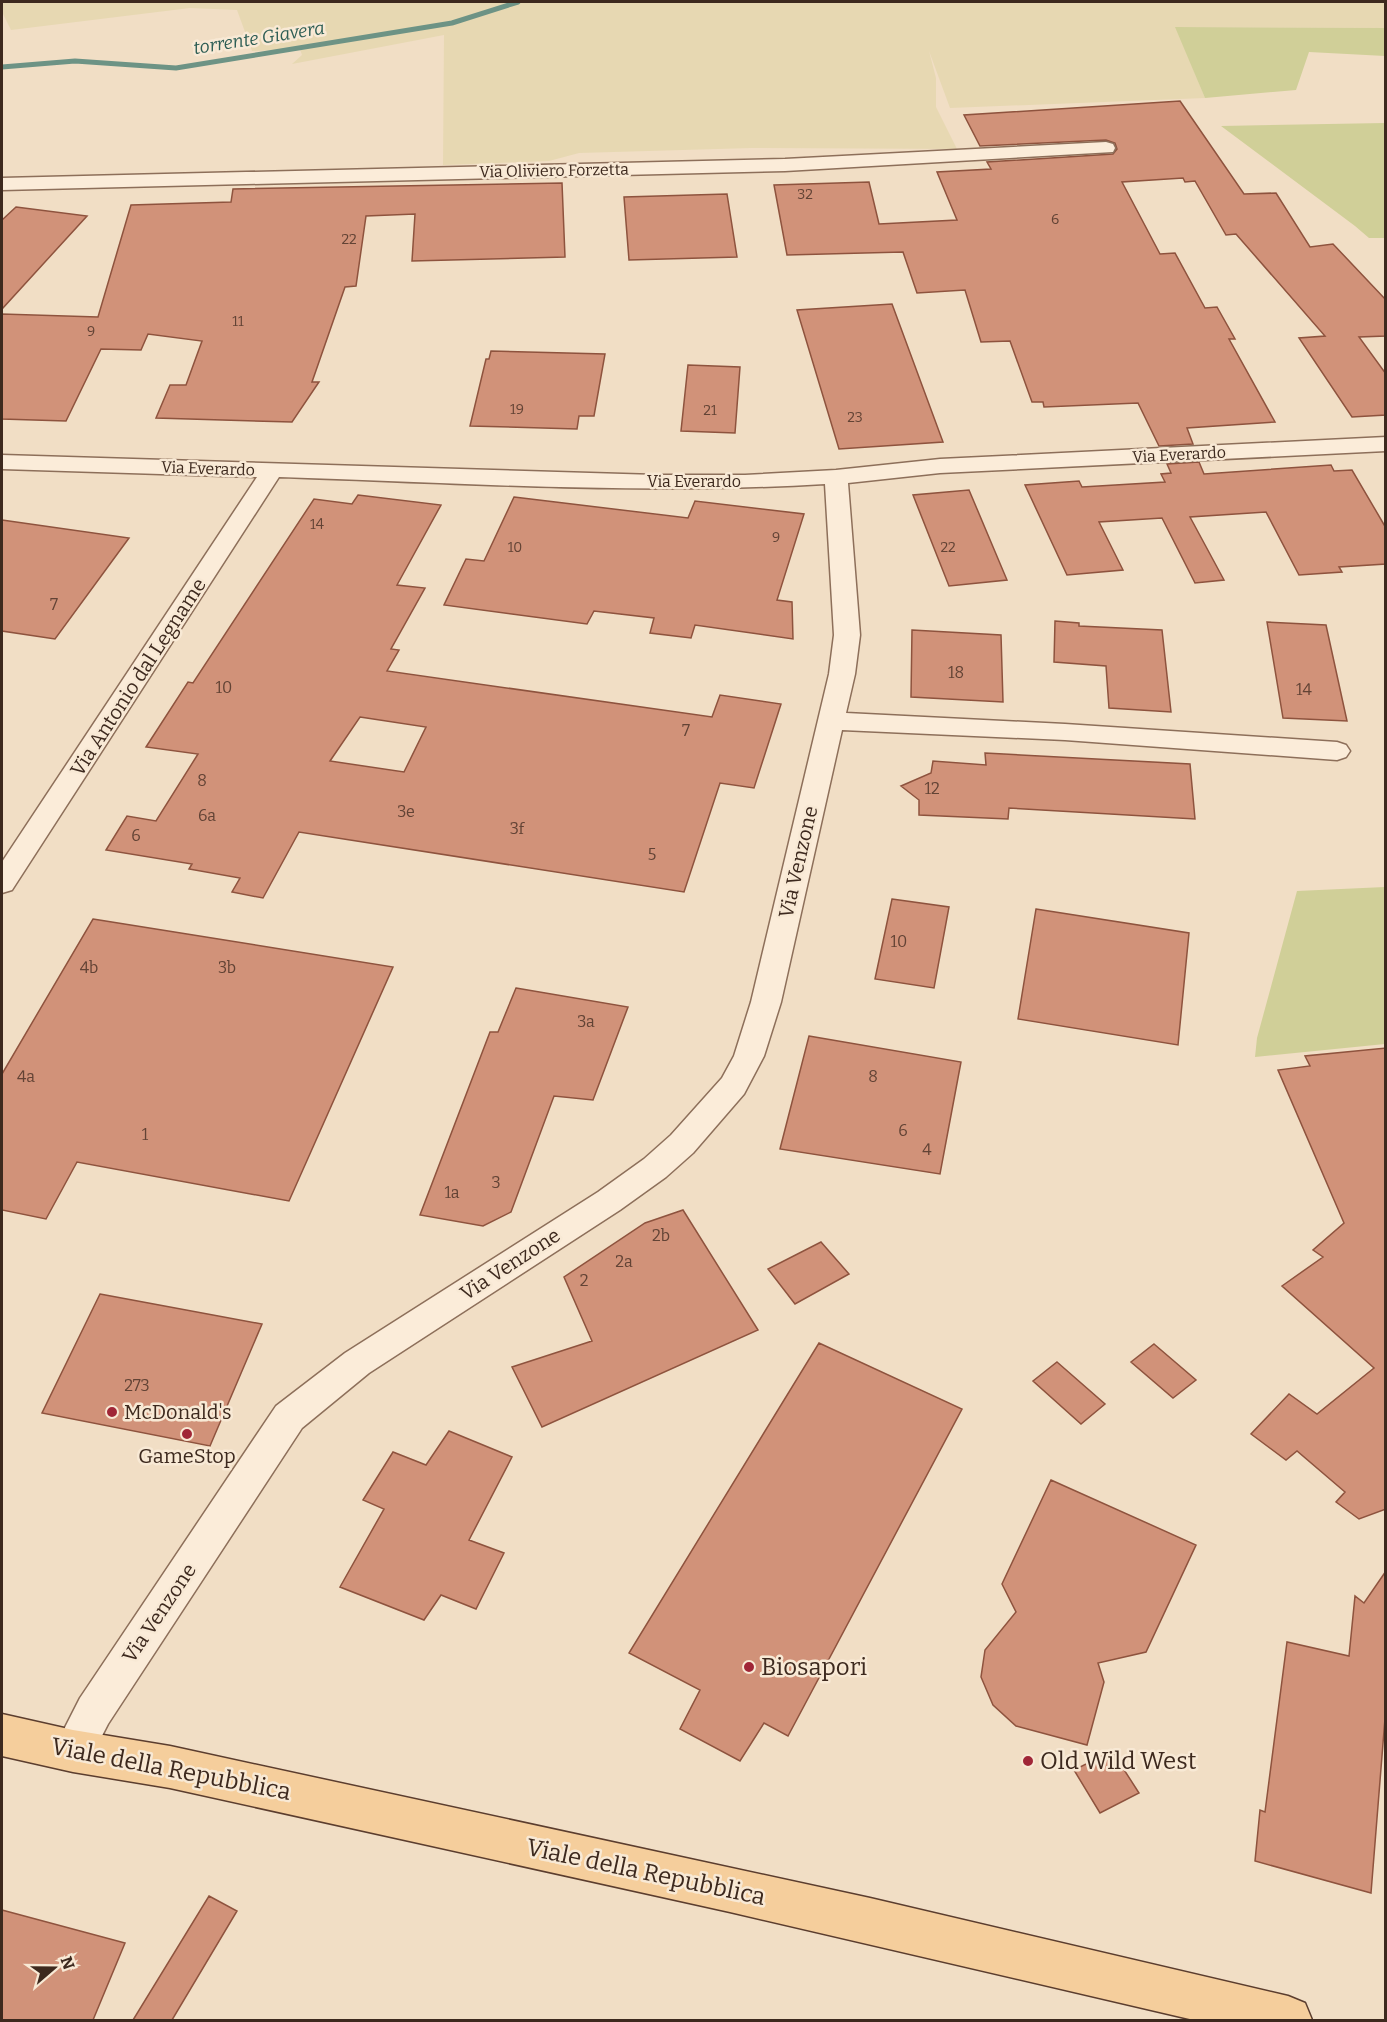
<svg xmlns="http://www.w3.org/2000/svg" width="1387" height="2022" viewBox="0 0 1387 2022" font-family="Bitter,serif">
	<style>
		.farmland { fill: #e7d8b2 }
		.green { fill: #d0cf98 }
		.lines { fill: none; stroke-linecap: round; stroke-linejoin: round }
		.stream { stroke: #6d9385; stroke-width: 5 }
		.building { fill: #d19279; stroke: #8e533e; stroke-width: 1.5; fill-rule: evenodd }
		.street-casing { stroke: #8d6f5a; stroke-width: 3 }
		.primary-casing { stroke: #5b3d2e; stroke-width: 3 }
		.street { fill: #fbecd9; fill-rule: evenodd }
		.primary { fill: #f5ce9c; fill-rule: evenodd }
		.poi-dot { fill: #a02637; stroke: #f8e9d5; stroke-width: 2 }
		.labels { text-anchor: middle; stroke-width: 5; stroke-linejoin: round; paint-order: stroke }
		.far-number-label { font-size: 14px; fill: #624335 }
		.far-street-label { font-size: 16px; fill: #3d291e; stroke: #f8e9d5 }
		.number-label { font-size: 16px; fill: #624335 }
		.far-water-label { font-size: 18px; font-style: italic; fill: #2d5d54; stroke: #f8e9d5 }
		.street-label { font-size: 20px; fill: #3d291e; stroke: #f8e9d5 }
		.poi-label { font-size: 20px; fill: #3d291e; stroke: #f8e9d5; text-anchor: start }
		.near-poi-label { font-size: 24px; fill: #3d291e; stroke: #f8e9d5; text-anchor: start }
		.near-street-label { font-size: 24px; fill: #3d291e; stroke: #f8e9d5 }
	</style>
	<rect width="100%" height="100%" fill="#f1dec5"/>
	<path class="farmland" d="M2,2H1385L1386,28L1176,27L1205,98L950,108L929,51L936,78V107L957,149L752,148L579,153L549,161L443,165L444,35L292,64L302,55L300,49L252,51L237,10L190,8L11,30L2,12Z"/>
	<path class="green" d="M1175,27L1385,28V56L1309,52L1296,90L1205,98Z
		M1385,123V238H1369L1355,226L1221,126Z
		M1385,887V1044L1255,1057L1257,1038L1297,891Z"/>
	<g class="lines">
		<path class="stream" d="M2,67L75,61L176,68L452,23L518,2"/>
	</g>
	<path class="building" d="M1180,101L1244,194L1276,193L1310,247L1333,244L1386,300V336L1359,337L1386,374V415L1352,417L1299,338L1325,336L1236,234L1226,235L1195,181L1185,182L1183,178L1122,182L1160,254L1175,253L1205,308L1217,307L1235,339H1229L1275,422L1187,428L1193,444L1159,446L1138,403L1044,407L1043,402H1032L1010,341L981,342L965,290L917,293L903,252L787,255L774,185L869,182L879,224L957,220L937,172L991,169L987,162L1113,154L1117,149L1115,143L1106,140L980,146L964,115Z
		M562,183L565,257L412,261L415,214L366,216L356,286L345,287L312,382H319L292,422L156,418L170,385H186L202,341L148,334L141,350L101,349L66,421L2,419V314L98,317L131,205L231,202L233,189Z
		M727,194L737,257L629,260L624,197Z
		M16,207L87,216L2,309V220Z
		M892,304L943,442L839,449L797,310Z
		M491,351L605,354L594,416H579L577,429L470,426L486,359H489Z
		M688,365L740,367L735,433L681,431Z
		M1199,462L1204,474L1331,465L1334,471L1352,470L1386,528V564L1339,567L1342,572L1299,575L1266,512L1190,517L1224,580L1195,583L1162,518L1099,522L1123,570L1067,575L1025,485L1079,481L1082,487L1165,482L1161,474L1171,473L1167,464Z
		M969,490L1007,580L949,586L913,495Z
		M358,495L441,505L397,585L425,588L391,649L399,650L387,671L712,717L720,695L781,704L754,788L720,783L684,892L299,832L263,898L232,892L240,878L189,869L192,864L106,850L127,816L156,821L198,754L146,747L188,682L193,683L314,499L352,504ZM360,717L426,727L404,772L330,761Z
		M514,497L688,518L695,501L804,514L777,600L792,602L793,639L695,625L691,638L650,633L654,618L594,611L587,624L444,605L466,559L484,561Z
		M2,520L129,538L55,639L2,631Z
		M1055,621L1079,623V626L1162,630L1171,712L1109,708L1106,666L1054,662Z
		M1267,622L1326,625L1347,721L1283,718Z
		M912,630L1001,635L1003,702L911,697Z
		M985,753L1190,764L1195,819L1009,808L1008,819L919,815V800L901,786L931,773L933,761L986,765Z
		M892,899L949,907L934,988L875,979Z
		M1036,909L1189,933L1178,1045L1018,1019Z
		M93,919L393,967L289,1201L77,1162L46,1219L2,1210V1074Z
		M516,988L628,1007L593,1100L554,1096L511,1212L483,1226L420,1215L490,1032H498Z
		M809,1036L961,1062L940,1174L780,1149Z
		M1386,1048V1509L1359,1519L1336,1502L1345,1492L1297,1451L1286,1460L1251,1434L1289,1394L1317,1414L1374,1368L1282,1286L1323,1257L1313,1250L1344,1223L1278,1070L1310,1066L1305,1056Z
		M683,1210L758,1330L542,1427L512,1367L592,1341L564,1277L645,1223Z
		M821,1242L849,1274L795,1304L768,1269Z
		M100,1294L262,1324L210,1446L42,1413Z
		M819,1343L962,1409L788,1736L764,1723L740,1761L680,1729L700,1690L629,1653Z
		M1154,1344L1196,1380L1173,1398L1131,1362Z
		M1057,1362L1105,1404L1081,1424L1033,1381Z
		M449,1431L512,1457L469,1540L504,1553L476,1609L441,1595L424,1620L340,1587L384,1509L363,1500L393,1452L426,1465Z
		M1051,1480L1196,1545L1146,1652L1098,1663L1104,1682L1087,1745L1016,1726L993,1705L981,1677L985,1650L1016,1612L1002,1584Z
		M1386,1571V1706L1371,1893L1255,1861L1260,1810L1265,1812L1287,1642L1349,1656L1355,1596L1364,1603Z
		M1112,1751L1139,1793L1100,1813L1074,1770Z
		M209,1896L237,1911L172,2020H133Z
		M2,1910L125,1943L93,2020H2Z"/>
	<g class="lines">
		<defs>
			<path id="street" d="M1106,142L1113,144L1115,148L1113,152L785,171L2,190V178L785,159Z
				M1386,437V451L940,473L848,483L860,635L855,674L846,713L1065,724L1337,742L1346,745L1350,751L1346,757L1337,760L1065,740L842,730L781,1002L764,1056L744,1094L693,1153L666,1177L620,1210L369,1373L302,1428L108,1724L87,1765L73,1770L59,1765L53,1751L80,1698L276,1406L345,1353L598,1192L644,1159L671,1135L722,1078L734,1056L751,1002L829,674L834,635L825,484C643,495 461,483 279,477L12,890L2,893V862L257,477L2,469V455L656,475H745L836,470L940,459Z"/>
			<path id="primary" d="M2,1714L73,1730L170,1746L870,1898L1288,1996L1305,2003L1312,2020H1194L730,1912L170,1788L73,1772L2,1756Z"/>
		</defs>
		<use href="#street" class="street-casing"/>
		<use href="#primary" class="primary-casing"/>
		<use href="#street" class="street"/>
		<use href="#primary" class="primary"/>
	</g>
	<g class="poi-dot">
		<circle cx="112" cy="1412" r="6"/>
		<circle cx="187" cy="1434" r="6"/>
		<circle cx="749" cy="1667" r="6"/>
		<circle cx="1028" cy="1761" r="6"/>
	</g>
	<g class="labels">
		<g class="far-number-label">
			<text x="805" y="199">32</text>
			<text x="1055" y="224">6</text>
			<text x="349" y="244">22</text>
			<text x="238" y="326">11</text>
			<text x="91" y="336">9</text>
			<text x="517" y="414">19</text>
			<text x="710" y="415">21</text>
			<text x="855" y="422">23</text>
			<text x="317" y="529">14</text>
			<text x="776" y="542">9</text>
			<text x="515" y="552">10</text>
			<text x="948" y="552">22</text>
		</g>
		<g class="far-street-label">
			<text transform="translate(554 170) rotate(-1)" y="6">Via Oliviero Forzetta</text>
			<text transform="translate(1179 454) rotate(-3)" y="6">Via Everardo</text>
			<text transform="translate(208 468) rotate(2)" y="6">Via Everardo</text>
			<text x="694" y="487">Via Everardo</text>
		</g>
		<g class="number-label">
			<text x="54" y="610">7</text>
			<text x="956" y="678">18</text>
			<text x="224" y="693">10</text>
			<text x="1304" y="695">14</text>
			<text x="686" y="736">7</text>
			<text x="202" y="786">8</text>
			<text x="932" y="794">12</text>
			<text x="406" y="817">3e</text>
			<text x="207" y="821">6a</text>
			<text x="517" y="834">3f</text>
			<text x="136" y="841">6</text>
			<text x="652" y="860">5</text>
			<text x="899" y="947">10</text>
			<text x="89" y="973">4b</text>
			<text x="227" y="973">3b</text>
			<text x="586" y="1027">3a</text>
			<text x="26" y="1082">4a</text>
			<text x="873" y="1082">8</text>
			<text x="903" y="1136">6</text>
			<text x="145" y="1140">1</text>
			<text x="927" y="1155">4</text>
			<text x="496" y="1188">3</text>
			<text x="452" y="1198">1a</text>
			<text x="661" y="1241">2b</text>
			<text x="624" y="1267">2a</text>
			<text x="584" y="1286">2</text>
			<text x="137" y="1391">273</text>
		</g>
		<g class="far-water-label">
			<text transform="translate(259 38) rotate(-9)" y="6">torrente Giavera</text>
		</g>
		<g class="street-label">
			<text transform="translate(138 677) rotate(-57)" y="7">Via Antonio dal Legname</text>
			<text transform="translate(798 862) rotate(-77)" y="7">Via Venzone</text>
			<text transform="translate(510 1264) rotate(-33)" y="7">Via Venzone</text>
			<text transform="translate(159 1613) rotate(-56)" y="7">Via Venzone</text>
		</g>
		<g class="poi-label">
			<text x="124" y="1419">McDonald's</text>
			<text x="187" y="1463" text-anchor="middle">GameStop</text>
		</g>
		<g class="near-poi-label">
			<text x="761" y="1675">Biosapori</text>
			<text x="1040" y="1769">Old Wild West</text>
		</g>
		<g class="near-street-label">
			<text transform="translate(171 1769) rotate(11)" y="8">Viale della Repubblica</text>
			<text transform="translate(646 1872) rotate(12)" y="8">Viale della Repubblica</text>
		</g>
	</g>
	<rect width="1387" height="2022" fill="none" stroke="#3d291e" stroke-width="6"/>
	<g transform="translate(54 1968) rotate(70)" stroke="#f8e9d5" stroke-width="4.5" paint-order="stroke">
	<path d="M0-4.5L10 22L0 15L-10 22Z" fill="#3d291e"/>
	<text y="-9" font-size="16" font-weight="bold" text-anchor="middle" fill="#3d291e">N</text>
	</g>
</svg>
